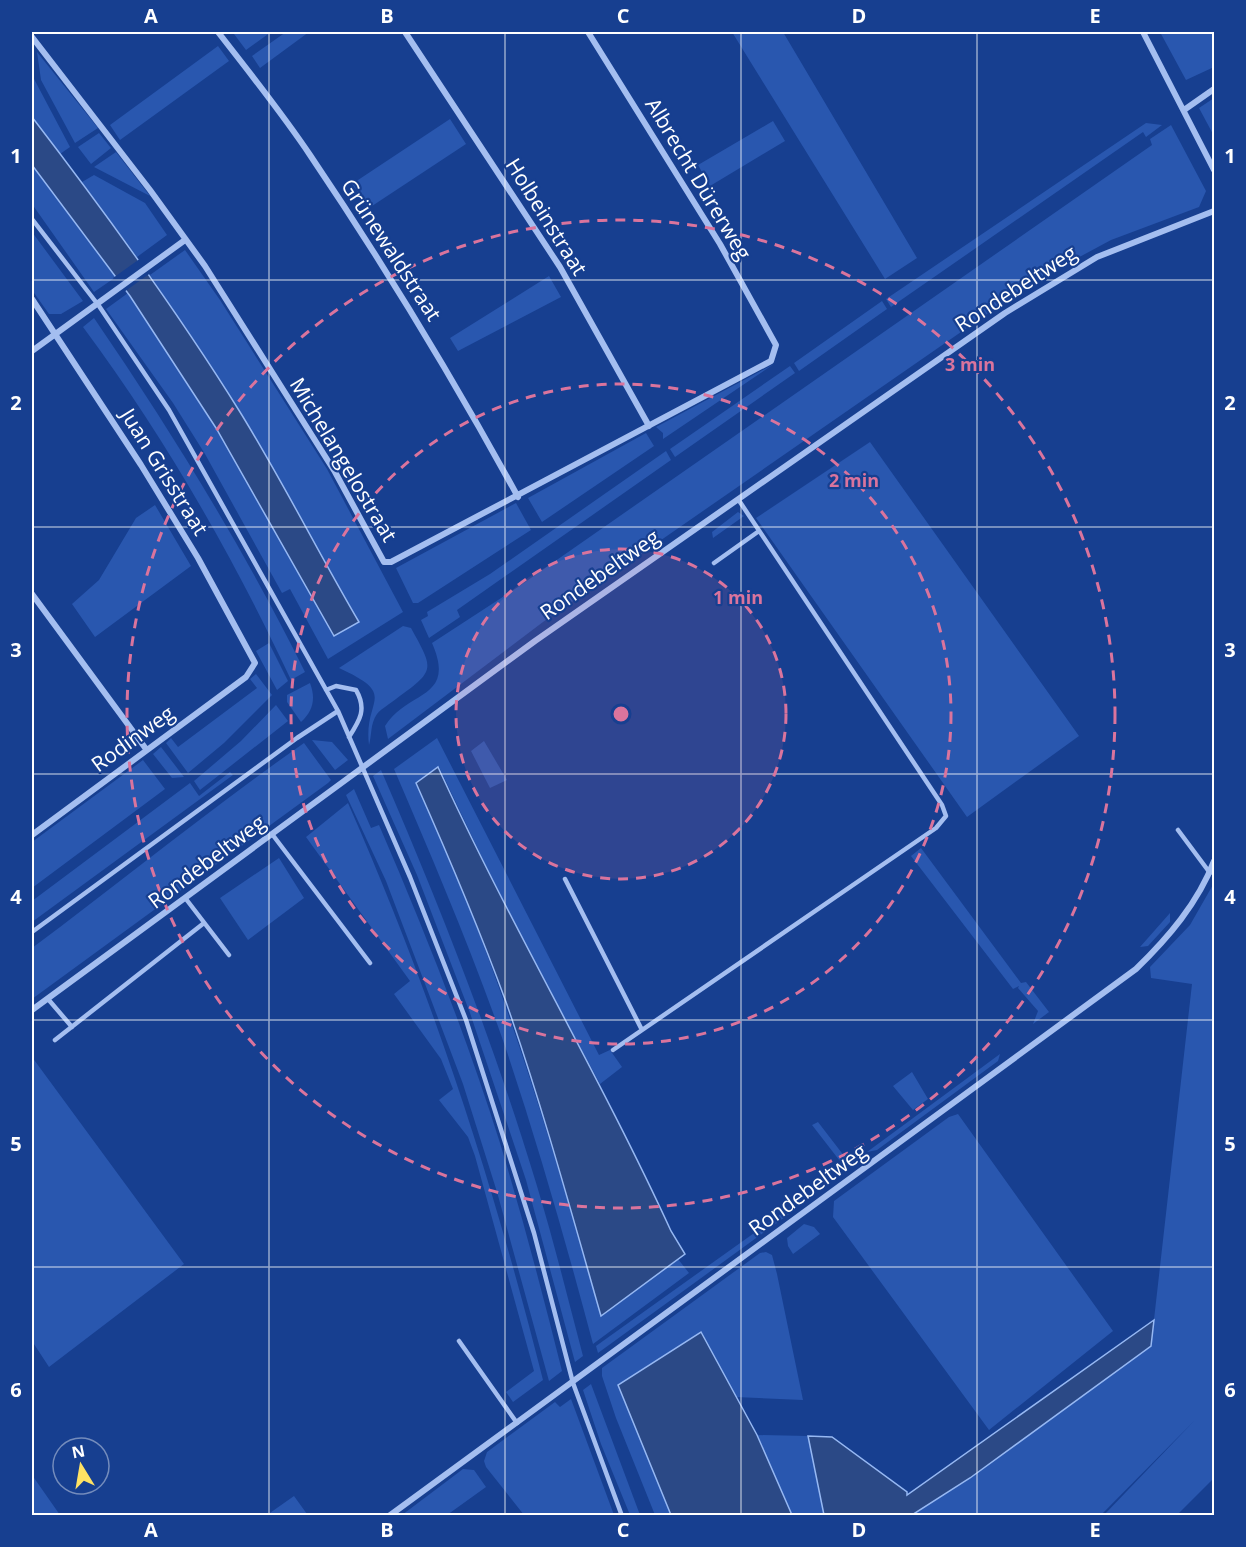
<svg xmlns="http://www.w3.org/2000/svg" width="1246" height="1547" viewBox="0 0 1246 1547" font-family="'Open Sans',sans-serif">
	<style>
		.green { fill: #2957af }
		.water { fill: #2b4986; stroke: #96b8f3; stroke-width: 1.5 }
		.pier { fill: #173f90 }
		.lines { fill: none; stroke-linecap: round; stroke-linejoin: round }
		.lane { stroke: #a4bef0; stroke-width: 4.5 }
		.street { stroke: #a4bef0; stroke-width: 6 }
		.grid { fill: none; stroke: #fff; stroke-width: 1.5; stroke-opacity: 0.55 }
		.ring { fill: none; stroke: #da749d; stroke-width: 3; stroke-dasharray: 10 8 }
		.labels { text-anchor: middle; stroke-width: 4.5; stroke-linejoin: round; paint-order: stroke }
		.street-label { font-size: 21px; fill: #fff; stroke: #173f90 }
		.centre { fill: #da749d; stroke: #173f90; stroke-width: 3 }
		.ring-label { font-size: 18px; text-anchor: middle; font-weight: bold; fill: #da749d; stroke: #173f90; stroke-width: 4.5; stroke-linejoin: round; paint-order: stroke }
		.neatline { fill: none; stroke: #fff; stroke-width: 2 }
		.grid-label { font-size: 20px; text-anchor: middle; font-weight: bold; fill: #fff }
	</style>
	<rect width="100%" height="100%" fill="#173f90"/>
	<path class="green" d="M238,32H271L246,50L234,34Z
		M286,32H309L260,68L252,56Z
		M732,32H783L917,258L885,279Z
		M1160,32H1214V67L1186,80Z
		M218,46L229,61L120,140L110,125Z
		M37,52L98,128L75,143L41,80Z
		M32,67L33,77L70,147L60,154L32,117Z
		M1214,98V136L1199,108Z
		M450,119L466,144L369,208L352,184Z
		M773,121L785,141L710,186L698,165Z
		M1146,123L1162,125L1146,137L1143,132L891,307L886,299Z
		M1171,125L1206,191L1199,207L1111,240L1033,282L543,622L388,739L385,726C407,690 457,700 432,643L518,587L1152,145L1150,139Z
		M99,133L111,148L91,164L78,147Z
		M116,152L150,196L94,167Z
		M32,165L116,277L94,292L32,204Z
		M94,175L145,203L167,235L137,257L82,182Z
		M32,232L83,301L61,314H49L32,290Z
		M185,250L220,300L327,469L403,612L328,659L290,589L282,593L205,454L173,403L106,309L128,293L216,428L334,636L358,622L241,413L150,275Z
		M549,276L561,297L458,351L450,338Z
		M882,301L887,309L799,371L794,363Z
		M94,318C172,432 244,549 305,672L291,680C233,556 164,436 83,327Z
		M774,364L663,439V433L656,427Z
		M790,366L795,373L675,457L670,449Z
		M646,433L654,446L542,522L528,498Z
		M870,442L1079,736L967,817L756,518Z
		M666,451L671,460L457,610L460,617L429,638L421,620L428,616L427,612L490,574Z
		M516,503L531,530L418,603H413L396,568Z
		M155,505L191,566L95,637L72,604L99,580L136,518Z
		M738,512L744,516L713,538L712,532Z
		M403,626L411,628C434,670 436,670 396,699C390,704 382,708 377,714C370,724 372,735 369,745C363,698 400,696 339,668Z
		M269,643L288,681L277,690L256,651Z
		M256,674L272,695L224,743L188,773L166,743L171,738L178,747L257,688L250,679Z
		M310,683C316,699 313,711 301,722L287,702V695Z
		M276,705L288,721L200,790L194,781L241,741Z
		M437,738L599,1055L610,1050L622,1067L600,1084L506,908L439,767L416,783C496,954 549,1135 602,1316L678,1259L689,1273L593,1344C567,1246 539,1148 507,1052C474,956 434,862 394,769Z
		M312,740L332,742L348,760L335,770Z
		M484,741L507,780L490,788L471,751Z
		M304,743L331,780L328,783L32,999V948C123,880 211,808 304,743Z
		M161,747L184,777L172,778L153,754Z
		M143,760L165,789L32,888V842Z
		M381,770C440,906 494,1043 537,1186C554,1242 568,1299 583,1356L575,1362L526,1180L470,1013L417,875L373,776Z
		M230,772L233,775L32,922V901L190,783L199,796Z
		M354,789L371,828L379,825C424,929 466,1035 500,1143C523,1219 543,1295 562,1371L549,1381L497,1192L463,1084L386,881L346,795Z
		M348,803C432,994 492,1178 543,1380L513,1402L506,1392L534,1371L475,1156L468,1137L439,1100L453,1089L441,1059L394,994L410,981L306,837Z
		M921,848L1021,983L1026,982L1049,1012L1033,1024L1038,1011L1018,988L1019,986L1013,989L911,856Z
		M279,858L304,898L248,940L220,898Z
		M1214,883V1478L1177,1515H1104L1195,1420L1101,1515L908,1516L1151,1346L1192,984L1151,978L1150,967L1190,925Z
		M1170,913V922L1148,946L1140,947Z
		M1000,1054L998,1061L877,1150L867,1152Z
		M32,1057L184,1264L49,1367L32,1341Z
		M912,1072L928,1099L913,1110L893,1086Z
		M958,1114L1113,1331L989,1430L833,1217L834,1201L949,1117Z
		M818,1122L848,1161L843,1165L812,1125Z
		M796,1203L792,1212L598,1353L596,1346Z
		M804,1224L814,1227L820,1234L793,1254L788,1246L787,1238Z
		M766,1252L772,1255L777,1274L803,1400L736,1397L700,1333L618,1385L671,1515H655L616,1418L602,1376V1368L760,1253Z
		M591,1384L640,1515H630L601,1444L583,1390Z
		M571,1399L614,1515H524L486,1467L484,1461L487,1452L555,1402L560,1407Z
		M757,1435L808,1436L824,1515H792Z
		M463,1469L474,1470L486,1487L447,1515H402Z
		M32,1475L60,1515H32Z
		M294,1496L307,1514L305,1515H267Z"/>
	<path class="water" d="M32,117C105,212 176,309 240,412C282,480 318,552 359,622L334,636L216,428L130,296L32,165Z
		M438,767C510,925 599,1074 671,1231L685,1254L601,1316C571,1211 542,1105 506,1002C479,928 448,855 416,783Z
		M1154,1320L1151,1346L970,1478L912,1515H824L808,1436L832,1437L907,1492V1495Z
		M701,1332L757,1435L792,1515H671L618,1385Z"/>
	<path class="pier" d="M141,258L152,272L124,292L113,278Z"/>
	<g class="lines">
		<path class="lane" d="M32,219L99,306L169,410L338,711L410,877L466,1020L534,1233L573,1383L622,1516
			M714,563L759,531
			M326,690L336,686L356,690C367,709 360,720 349,737
			M1178,830L1210,873
			M272,834L370,963
			M565,879L642,1030
			M186,899L229,955
			M32,932L297,738L338,711
			M48,999L72,1027
			M55,1040L204,923
			M613,1050L936,828L946,816L942,805L738,499
			M459,1341L517,1423"/>
		<path class="street" d="M218,32C249,72 282,113 310,155C385,266 454,380 518,497
			M405,32L560,267L649,426
			M1143,32L1214,170
			M32,37L150,190L205,266L335,472L384,562H391L771,361L776,345L720,244L588,32
			M1184,110L1214,89
			M32,299L141,465L198,558L255,663L246,677L32,835
			M32,351L185,240
			M32,594L146,749
			M32,1010L535,641L1005,313L1097,257L1214,211
			M389,1516L1136,969C1168,938 1198,903 1214,861"/>
	</g>
	<path class="grid" d="M269,32V1516M505,32V1516M741,32V1516M977,32V1516M32,280H1214M32,527H1214M32,774H1214M32,1020H1214M32,1267H1214"/>
	<circle cx="621" cy="714" r="165" fill="#da749d" fill-opacity=".12"/>
	<g class="ring">
		<circle cx="621" cy="714" r="165"/>
		<circle cx="621" cy="714" r="330"/>
		<circle cx="621" cy="714" r="494"/>
	</g>
	<g class="labels">
		<g class="street-label">
			<text transform="translate(698 179) rotate(59)" y="7">Albrecht Dürerweg</text>
			<text transform="translate(546 217) rotate(58)" y="7">Holbeinstraat</text>
			<text transform="translate(391 250) rotate(57)" y="7">Grünewaldstraat</text>
			<text transform="translate(1016 289) rotate(-33)" y="7">Rondebeltweg</text>
			<text transform="translate(343 460) rotate(59)" y="7">Michelangelostraat</text>
			<text transform="translate(164 472) rotate(58)" y="7">Juan Grisstraat</text>
			<text transform="translate(600 575) rotate(-35)" y="7">Rondebeltweg</text>
			<text transform="translate(133 739) rotate(-36)" y="7">Rodinweg</text>
			<text transform="translate(207 862) rotate(-37)" y="7">Rondebeltweg</text>
			<text transform="translate(808 1190) rotate(-36)" y="7">Rondebeltweg</text>
		</g>
	</g>
	<circle cx="621" cy="714" r="9" class="centre"/>
	<g class="ring-label">
		<text x="970" y="371">3 min</text>
		<text x="854" y="487">2 min</text>
		<text x="738" y="604">1 min</text>
	</g>
	<rect width="1246" height="1547" fill="none" stroke="#173f90" stroke-width="66"/>
	<g transform="translate(81 1466) rotate(349)"><circle r="28" fill="#173f90" stroke="#748cbc" stroke-width="1.5"/>
	<path d="M0-4.5L10 22L0 15L-10 22Z" fill="#ffe263"/>
	<text y="-9" font-size="16" font-weight="bold" text-anchor="middle" fill="#ffffff">N</text>
	</g>
	<rect x="33" y="33" width="1180" height="1481" class="neatline"/>
	<g class="grid-label">
		<text x="151" y="23">A</text>
		<text x="387" y="23">B</text>
		<text x="623" y="23">C</text>
		<text x="859" y="23">D</text>
		<text x="1095" y="23">E</text>
		<text x="16" y="163">1</text>
		<text x="1230" y="163">1</text>
		<text x="16" y="410">2</text>
		<text x="1230" y="410">2</text>
		<text x="16" y="657">3</text>
		<text x="1230" y="657">3</text>
		<text x="16" y="904">4</text>
		<text x="1230" y="904">4</text>
		<text x="16" y="1151">5</text>
		<text x="1230" y="1151">5</text>
		<text x="16" y="1397">6</text>
		<text x="1230" y="1397">6</text>
		<text x="151" y="1537">A</text>
		<text x="387" y="1537">B</text>
		<text x="623" y="1537">C</text>
		<text x="859" y="1537">D</text>
		<text x="1095" y="1537">E</text>
	</g>
</svg>
